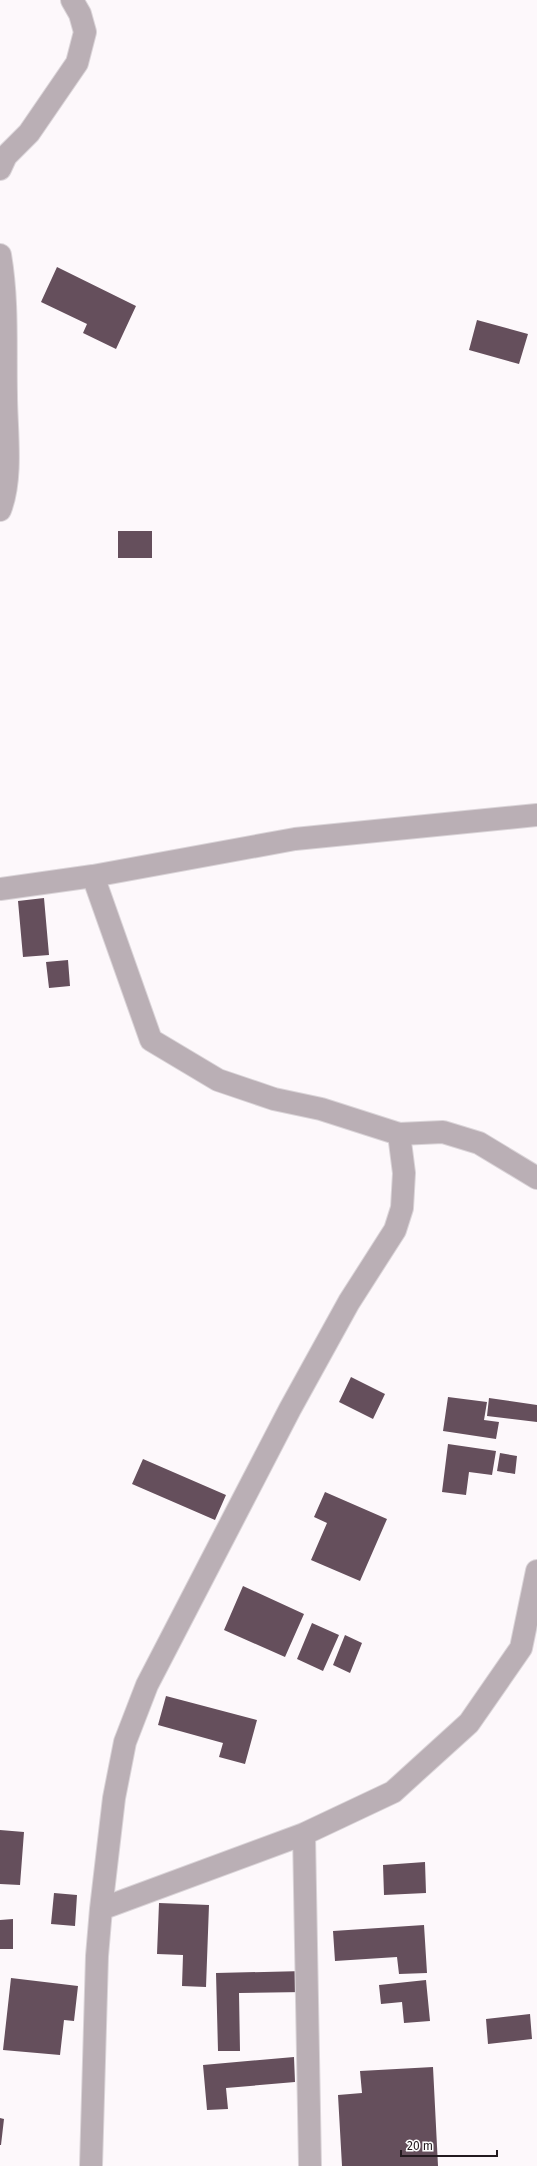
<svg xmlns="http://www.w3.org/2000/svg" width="537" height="2166" viewBox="0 0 537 2166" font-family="'Fira Sans',sans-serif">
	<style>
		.building { fill: #654f5c }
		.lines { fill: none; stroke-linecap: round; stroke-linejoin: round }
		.minor-casing { stroke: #dad4d8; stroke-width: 24 }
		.minor { stroke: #baafb5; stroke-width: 22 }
	</style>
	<rect width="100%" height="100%" fill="#fdf8fb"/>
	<path class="building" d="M57,267L136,306L116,349L83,333L87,324L41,302Z
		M477,320L528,334L519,364L469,350Z
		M118,531H152V558H118Z
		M44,898L49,955L23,957L18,901Z
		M68,960L70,986L49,988L46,962Z
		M351,1377L385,1394L373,1419L339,1402Z
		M448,1397L487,1402L484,1420L499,1422L496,1439L443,1431Z
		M489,1398L537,1405V1422L487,1416Z
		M448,1444L496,1451L492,1475L469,1472L466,1495L442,1492Z
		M500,1453L517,1456L515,1474L497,1471Z
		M143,1459L226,1495L215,1520L132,1484Z
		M325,1492L387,1519L360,1581L311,1560L327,1523L314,1517Z
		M243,1586L304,1614L285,1657L224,1630Z
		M312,1623L339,1635L323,1671L297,1659Z
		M345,1635L362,1643L350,1673L333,1665Z
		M166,1696L257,1720L245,1764L219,1757L223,1743L158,1725Z
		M0,1830L24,1832L20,1885L0,1884Z
		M425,1862L426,1893L384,1895L383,1865Z
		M54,1893L77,1895L75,1926L51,1924Z
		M159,1903L209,1905L206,1987L182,1986L183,1955L157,1954Z
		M13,1919V1949H0V1920Z
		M424,1925L427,1973L399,1974L397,1957L335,1961L333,1931Z
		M304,1971V1992L239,1993L240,2051H218L216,1973Z
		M11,1978L78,1986L74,2021L64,2020L60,2055L3,2050Z
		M426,1980L430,2021L404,2023L402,2002L381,2004L379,1985Z
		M530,2014L532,2039L488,2044L486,2019Z
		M294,2057L295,2082L226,2088L228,2109L207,2110L203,2065Z
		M433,2067L438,2166H342L338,2095L362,2093L360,2071Z
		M0,2118L4,2119L1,2145H0Z"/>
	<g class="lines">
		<defs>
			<path id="minor" d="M0,169L6,156L29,133L77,63L85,32L80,14L72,0
				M0,255C8,301 5,349 6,395C6,429 13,478 0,510
				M93,876L151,1040L218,1080L274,1099L321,1109L399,1134L443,1132L479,1143L537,1178
				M0,889L93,876L295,839L537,815
				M304,1834L310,2166
				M101,1909L304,1834L393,1792L469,1723L521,1648L537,1571
				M91,2166L97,1956L101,1909L114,1798L125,1742L147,1685L290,1409L349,1302L395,1230L402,1208L404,1173L399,1134"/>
		</defs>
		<use href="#minor" class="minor-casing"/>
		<use href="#minor" class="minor"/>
	</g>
	<path d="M401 2150v6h96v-6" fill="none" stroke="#231a1f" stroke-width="2"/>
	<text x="407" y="2150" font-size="12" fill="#231a1f" stroke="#ffffff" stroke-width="3" paint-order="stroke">20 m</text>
</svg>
